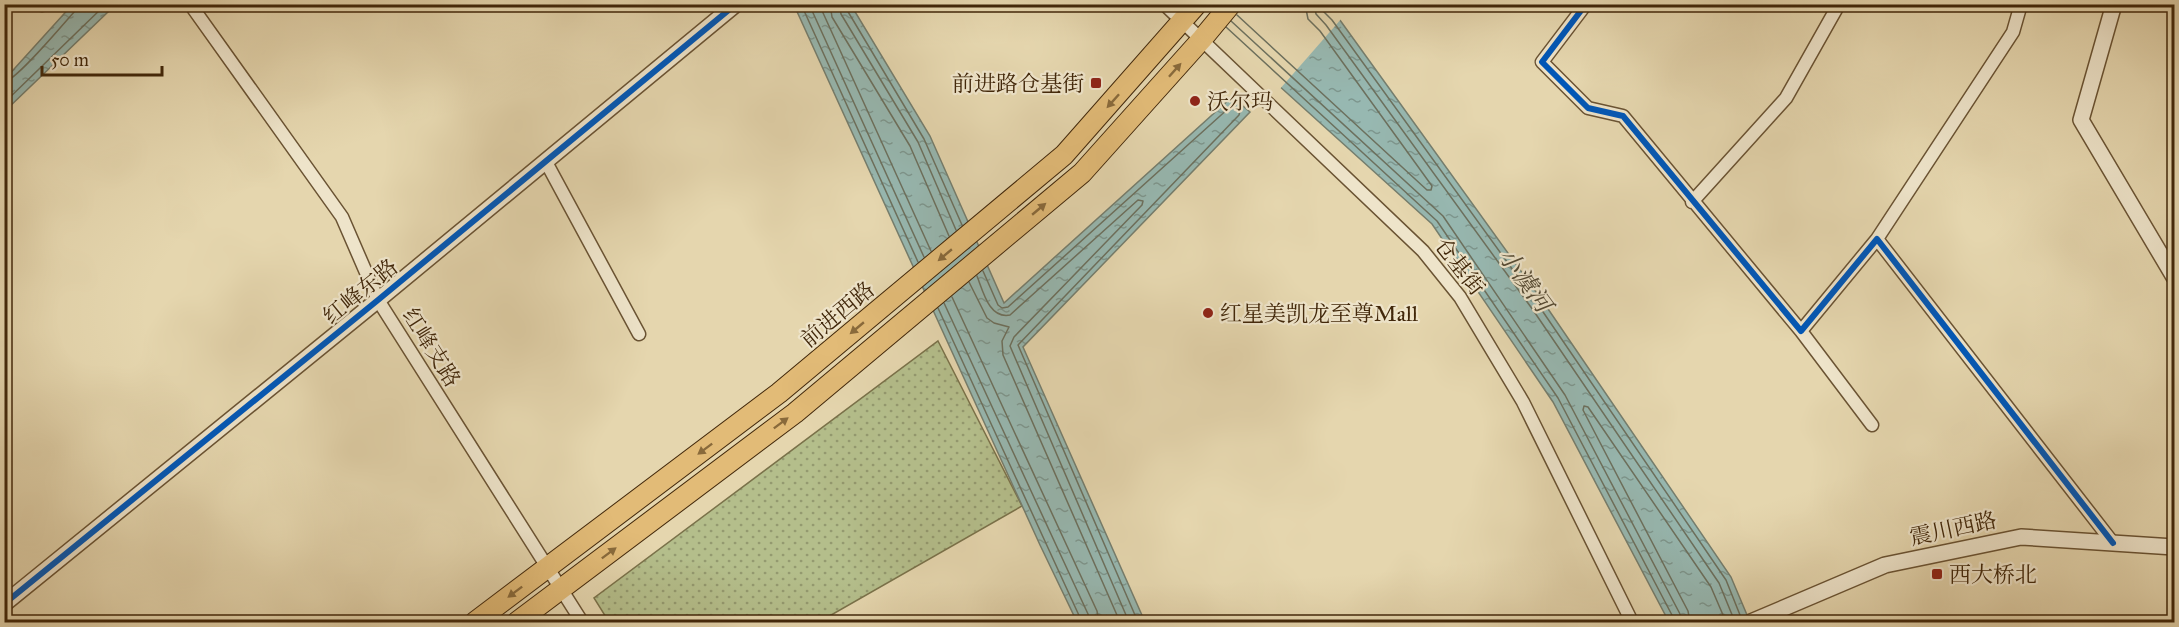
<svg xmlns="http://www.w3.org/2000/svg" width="2179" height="627" viewBox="0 0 2179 627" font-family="'IM FELL Great Primer','Noto Serif SC',serif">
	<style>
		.green { fill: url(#green-dots); stroke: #7a724a; stroke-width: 1.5 }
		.water { fill: url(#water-ripples); stroke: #757e6e; stroke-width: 1.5 }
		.pier { fill: #e5d6ae }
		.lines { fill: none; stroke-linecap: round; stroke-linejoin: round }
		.shore { stroke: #6c705e; stroke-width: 1.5 }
		.minor-casing { stroke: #6a5333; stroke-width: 15 }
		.tertiary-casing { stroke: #6a5333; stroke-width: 18 }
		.primary-casing { stroke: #41270a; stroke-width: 22 }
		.minor { stroke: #eee4ca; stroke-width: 12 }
		.tertiary { stroke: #eee4ca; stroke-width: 15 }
		.primary { stroke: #e2bb77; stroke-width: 20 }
		.cycleway-casing { stroke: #eee4ca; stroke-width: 10 }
		.cycleway { stroke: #0057b8; stroke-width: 6 }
		.oneway { fill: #896a3b }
		.poi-dot { fill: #8f2418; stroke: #eee4ca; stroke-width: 2 }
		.labels { text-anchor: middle; stroke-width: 4.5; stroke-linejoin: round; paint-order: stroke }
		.poi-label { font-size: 22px; fill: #41270a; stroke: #eee4ca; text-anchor: start }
		.street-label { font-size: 22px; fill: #41270a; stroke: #eee4ca }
		.water-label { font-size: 24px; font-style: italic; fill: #564b34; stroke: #eee4ca }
	</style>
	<defs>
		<pattern id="green-dots" width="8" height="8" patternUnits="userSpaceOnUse" patternTransform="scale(1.5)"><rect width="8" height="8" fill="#b4be8b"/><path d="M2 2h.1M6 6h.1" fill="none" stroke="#949a70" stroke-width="1.8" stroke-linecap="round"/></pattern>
		<pattern id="water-ripples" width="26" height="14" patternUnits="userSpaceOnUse" patternTransform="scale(1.5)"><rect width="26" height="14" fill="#97b8b1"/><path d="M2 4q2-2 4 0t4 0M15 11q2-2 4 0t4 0" fill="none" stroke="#7d968e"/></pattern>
	</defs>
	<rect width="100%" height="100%" fill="#e5d6ae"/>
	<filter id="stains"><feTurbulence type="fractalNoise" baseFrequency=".00333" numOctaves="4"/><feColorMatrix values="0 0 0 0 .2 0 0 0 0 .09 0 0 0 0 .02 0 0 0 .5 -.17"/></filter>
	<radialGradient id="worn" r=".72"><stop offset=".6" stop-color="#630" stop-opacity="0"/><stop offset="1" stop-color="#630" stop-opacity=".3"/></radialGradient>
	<path class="green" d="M938,341L1022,506L819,622H609L594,598Z"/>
	<path class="water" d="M72,5H113L110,10L5,111V79Z
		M794,5H851L930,136L1004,303L1232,97L1250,112L1023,347L1145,622H1077L1040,545Z
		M1337,16L1544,303L1731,577L1750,622H1669L1553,402L1432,224L1277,84Z"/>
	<path class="pier" d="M1190,4H1329L1342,18L1279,90Z"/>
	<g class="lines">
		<path class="shore" d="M801,4L918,262
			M809,4L924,257
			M819,4L931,251
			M830,4L832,17L910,146L949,236
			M839,4L841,14L918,142L956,230
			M846,4L847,10L924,139L962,225
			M1314,4L1316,14L1326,25L1533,310L1719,583L1735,622
			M1321,4L1323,11L1332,20L1539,306L1726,580L1742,620
			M1237,15L1427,190H1431L1432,186L1320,31L1308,19L1305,4
			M1231,21L1443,216L1565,395L1680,614L1681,622
			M1226,27L1437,221L1558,398L1673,617L1674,622
			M4,82C16,81 64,23 75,11L76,4
			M4,103L106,4
			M983,271L998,305L1002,308L1008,307L1230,107L1234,106L1240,111L1239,115L1018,345L1138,622
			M977,276C983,291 989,319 1010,315L1138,200L1143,201L1142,205L1014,337L1010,346L1129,622
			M969,282L987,318L994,323L1009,327L1002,341L1003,355L1120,622
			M952,297L1097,611L1099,622
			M944,303L1088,614L1090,622
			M938,308L1082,622
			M1690,622L1688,611L1583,410L1584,406L1588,407L1711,587L1726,622"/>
		<defs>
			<path id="minor" d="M42,4V5
				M190,4L342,217L378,300L582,622
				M1164,4L1423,251L1460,297L1523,402L1632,622
				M1586,4L1542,62L1588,108L1623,116L1801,331L1877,239L2113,543
				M546,162L639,334
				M1692,202L1786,98L1839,4
				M1877,239L2013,32L2021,4
				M1801,331L1872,425"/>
			<path id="tertiary" d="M2114,4L2081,120L2174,277
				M4,604L378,300L736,4
				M1751,622L1885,565L2021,537L2174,547"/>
			<path id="primary" d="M475,622L779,393L1064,155L1197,4
				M517,622L795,413L1082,173L1202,39L1231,4"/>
		</defs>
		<use href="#minor" class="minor-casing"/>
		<use href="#tertiary" class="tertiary-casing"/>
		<use href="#primary" class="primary-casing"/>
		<use href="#minor" class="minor"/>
		<use href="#tertiary" class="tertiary"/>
		<use href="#primary" class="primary"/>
		<defs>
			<path id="cycleway" d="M1586,4L1542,62L1588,108L1623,116L1801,331L1877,239L2113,543
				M4,604L378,300L736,4"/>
		</defs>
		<use href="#cycleway" class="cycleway-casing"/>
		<use href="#cycleway" class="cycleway"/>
	</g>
	<defs><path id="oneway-solid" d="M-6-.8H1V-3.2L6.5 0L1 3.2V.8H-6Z" transform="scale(1.5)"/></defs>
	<g class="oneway">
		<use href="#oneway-solid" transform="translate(1175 70) rotate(-48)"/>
		<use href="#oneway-solid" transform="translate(1113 101) rotate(132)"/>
		<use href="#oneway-solid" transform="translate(1039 209) rotate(-40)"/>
		<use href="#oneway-solid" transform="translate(945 255) rotate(140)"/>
		<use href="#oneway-solid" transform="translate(857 328) rotate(140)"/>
		<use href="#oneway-solid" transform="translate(781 423) rotate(-37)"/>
		<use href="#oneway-solid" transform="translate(705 449) rotate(143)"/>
		<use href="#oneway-solid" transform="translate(609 553) rotate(-37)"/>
		<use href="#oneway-solid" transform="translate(515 592) rotate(143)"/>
	</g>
	<g class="poi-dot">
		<rect x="1090" y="77" width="12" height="12" rx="3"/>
		<circle cx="1195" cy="101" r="6"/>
		<circle cx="1208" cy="313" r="6"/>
		<rect x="1931" y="568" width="12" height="12" rx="3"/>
	</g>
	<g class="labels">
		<g class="poi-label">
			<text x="1084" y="91" text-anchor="end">前进路仓基街</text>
			<text x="1207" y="109">沃尔玛</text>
			<text x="1220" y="321">红星美凯龙至尊Mall</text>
			<text x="1949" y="582">西大桥北</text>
		</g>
		<g class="street-label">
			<text transform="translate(1460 266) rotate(52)" y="8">仓基街</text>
			<text transform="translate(360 291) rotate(-39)" y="8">红峰东路</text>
			<text transform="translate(837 314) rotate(-40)" y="8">前进西路</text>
			<text transform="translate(432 347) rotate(58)" y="8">红峰支路</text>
			<text transform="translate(1953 528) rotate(-12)" y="8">震川西路</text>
		</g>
		<g class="water-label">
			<text transform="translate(1525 280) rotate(54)" y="8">小澞河</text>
		</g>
	</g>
	<rect width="2179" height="627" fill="none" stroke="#e5d6ae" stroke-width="24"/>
	<rect x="6" y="6" width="2167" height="615" fill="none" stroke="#41270a" stroke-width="3"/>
	<rect x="12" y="12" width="2155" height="603" fill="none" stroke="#41270a" stroke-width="1.5"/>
	<path d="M42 66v9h120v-9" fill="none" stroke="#41270a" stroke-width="3"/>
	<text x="51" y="66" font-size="18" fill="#41270a" stroke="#eee4ca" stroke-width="4.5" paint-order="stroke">50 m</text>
	<rect width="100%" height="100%" filter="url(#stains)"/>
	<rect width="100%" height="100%" fill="url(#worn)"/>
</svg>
